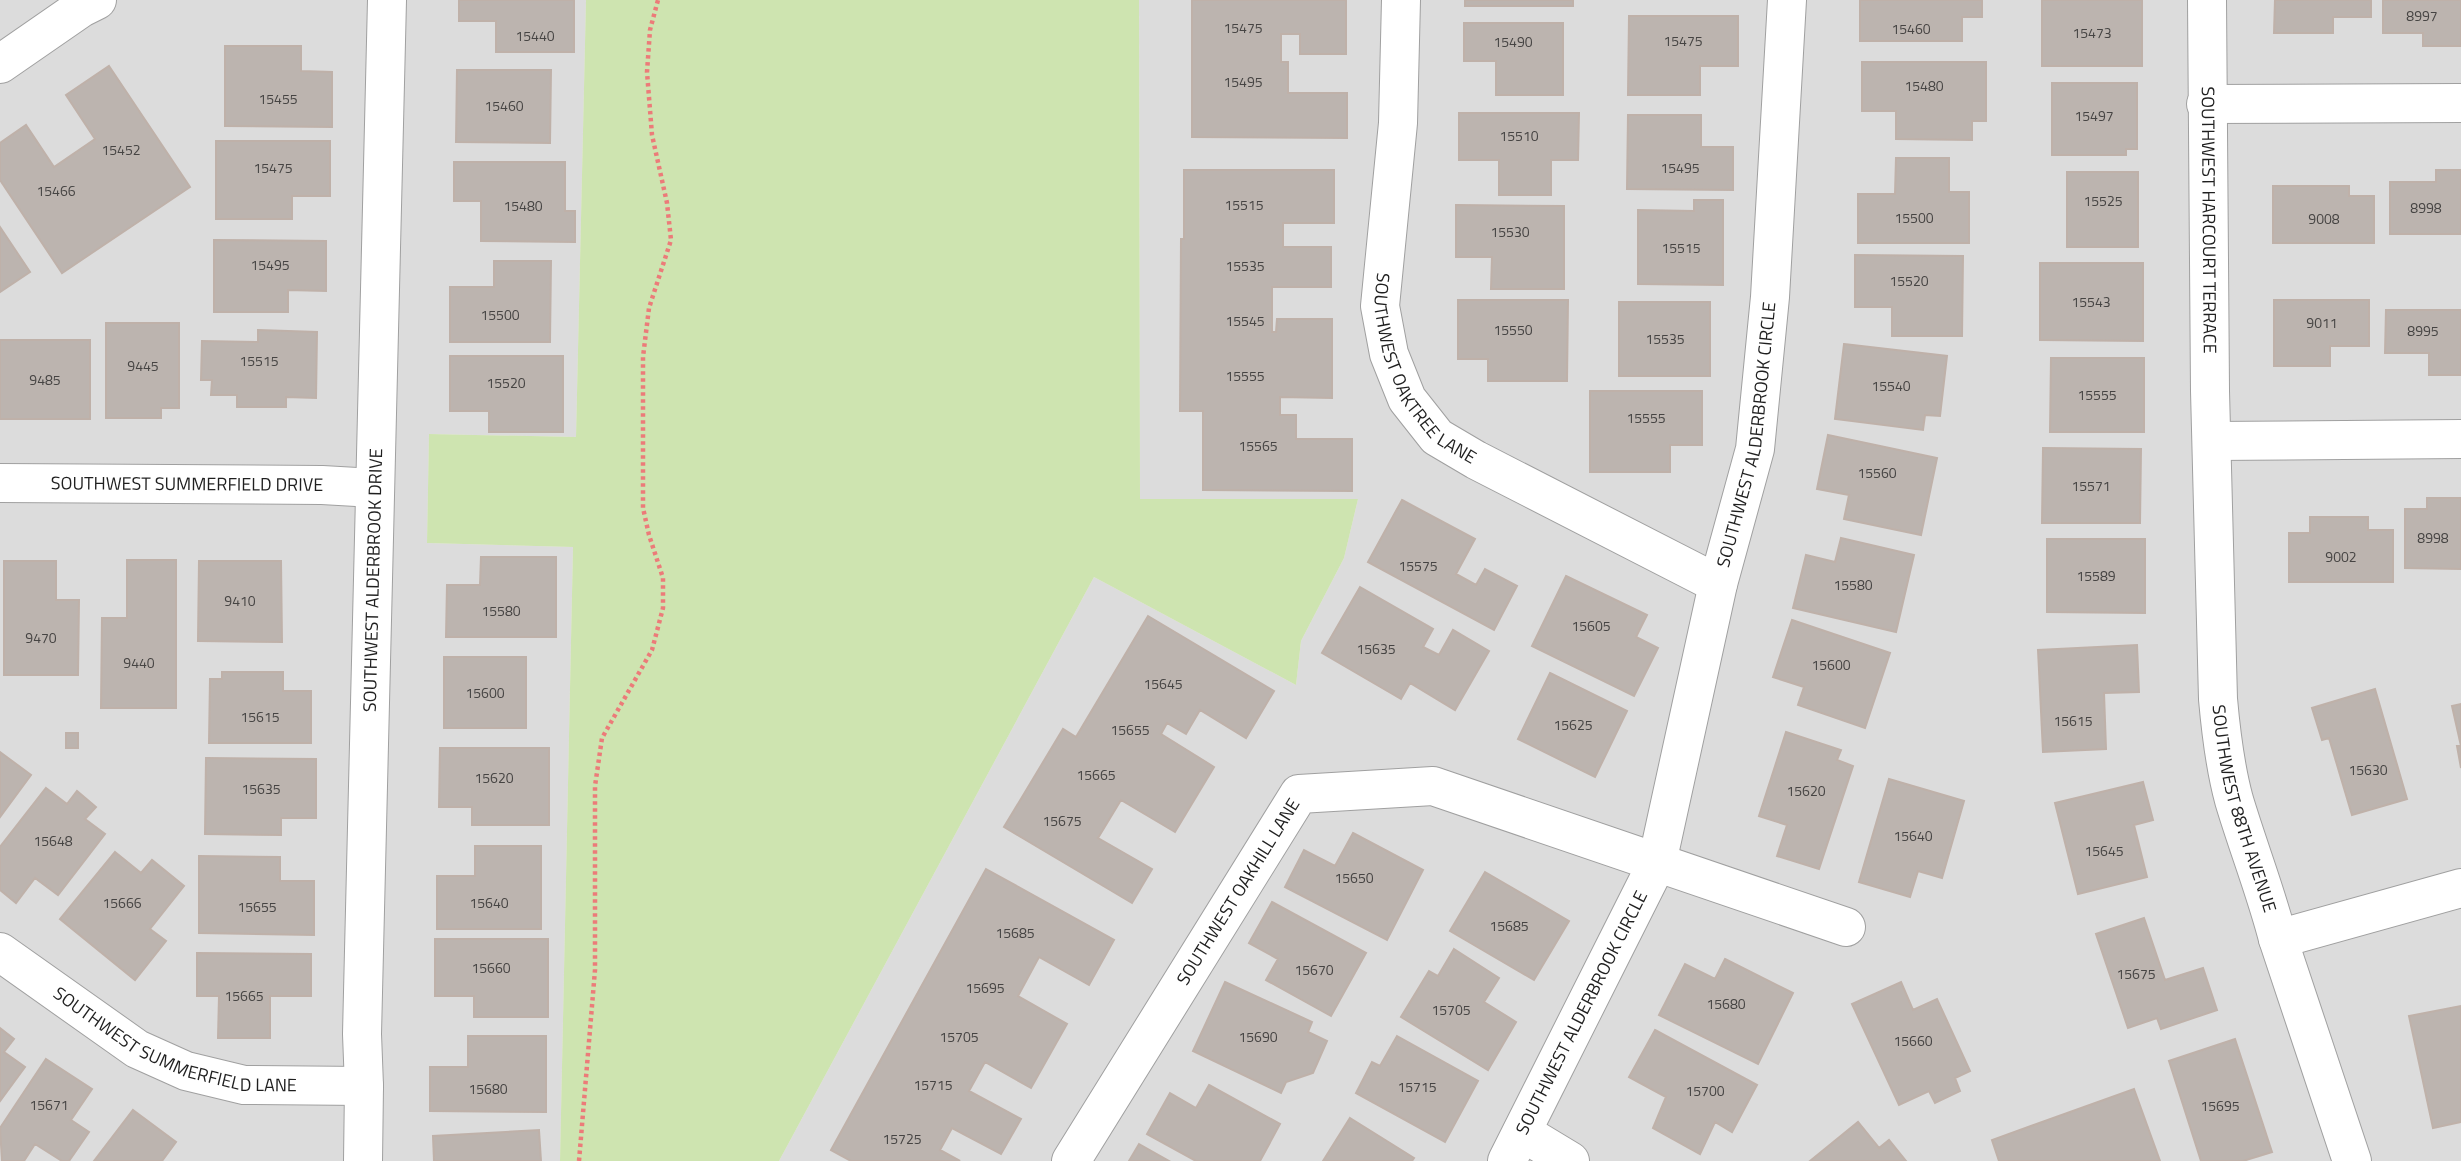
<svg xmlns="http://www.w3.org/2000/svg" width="2461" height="1161" viewBox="0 0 2461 1161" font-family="'Titillium Web',sans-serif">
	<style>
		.residential { fill: #dcdcdc }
		.grass { fill: #cee4b0 }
		.building { fill: #bcb4af; stroke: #bfb1a9; stroke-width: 2 }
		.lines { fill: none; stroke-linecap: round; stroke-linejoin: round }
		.minor-casing { stroke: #a0a0a0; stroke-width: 40 }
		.path { stroke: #ec7b79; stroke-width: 4.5; stroke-dasharray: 3.5 3.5; stroke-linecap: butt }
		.minor { stroke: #fff; stroke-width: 38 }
		.labels { text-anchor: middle; stroke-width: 6; stroke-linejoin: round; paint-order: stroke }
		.number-label { font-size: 14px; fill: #464443 }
		.street-label { font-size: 18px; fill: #1f1f1f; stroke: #fff }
	</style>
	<rect width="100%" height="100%" fill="#eeebe6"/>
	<path class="residential" d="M0,0H586L576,437L429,434L427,543L573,547L560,1161H0Z
		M1139,0H2461V1161H779L1094,577L1296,685L1301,641L1344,558L1358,499H1140Z"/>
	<path class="grass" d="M586,0H1139L1140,499H1358L1344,558L1301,641L1296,685L1094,577L779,1161H560L573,547L427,543L429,434L576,437Z"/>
	<path class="building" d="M459,0H574V52H496V21H459Z
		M1192,0H1346V54H1300V34H1281V62H1288V93H1347V138L1192,137Z
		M1465,0H1573V6H1465Z
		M1860,0H1982V17H1962V41H1860Z
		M2042,0H2142V66H2042Z
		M2275,0H2371V17H2333V33H2274Z
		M2383,0H2461V46H2423V33H2383Z
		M1629,16H1738V66H1700V95H1628Z
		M1464,23H1563V95H1496V61H1464Z
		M225,46H301V71L332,72V127L225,126Z
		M1862,62H1986V121H1972V140L1896,139V111H1862Z
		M109,66L190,187L62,273L0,180V143L26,125L54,167L95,139L66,95Z
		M457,70H551L550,143L456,142Z
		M2052,83H2137V149H2126V155H2052Z
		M1459,113H1579L1578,160H1551V195H1499V160H1459Z
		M1628,115H1701V147H1733V190L1627,189Z
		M216,141H330V196H292V219H216Z
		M1896,158H1949V192H1969V243H1858V194H1895Z
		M454,162H565V211H575V242L481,241V201H454Z
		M1184,170H1334V223H1283V247H1331V287H1272V332H1276L1277,319H1332V398L1280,397V415H1296V439H1352V491L1203,490V411H1180L1181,239H1184Z
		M2436,170H2461V234H2390V182H2436Z
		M2067,172H2138V247H2067Z
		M2273,186H2349V196H2374V243H2273Z
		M1694,200H1723V285L1638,284V210L1694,211Z
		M1456,205L1564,206V289H1491L1492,257H1456Z
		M0,227L30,272L0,292Z
		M214,240L326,241V291L288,290V312H214Z
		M1855,255L1963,256L1962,336H1892V307H1855Z
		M494,261H551L550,342H450V287H494Z
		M2040,263H2143V341L2040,340Z
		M1458,300H1568L1567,381H1488V359H1458Z
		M2274,300H2369V346H2330V366H2274Z
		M1619,302H1710V376H1619Z
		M2386,310H2461V375H2429V353H2385Z
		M106,323H179V408H161V418H106Z
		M258,330L317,332L316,398L286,397V407H237V395H211L212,380H201L202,341L258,342Z
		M0,340H90V419H0Z
		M1844,344L1947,356L1940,416L1925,415L1923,430L1835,419Z
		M450,356H563V432H489V411H450Z
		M2051,358H2144V432H2050Z
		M1590,391H1702V445H1670V472H1590Z
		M1828,435L1937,458L1921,535L1844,519L1849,495L1817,489Z
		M2043,448L2141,449L2140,523H2042Z
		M2427,498H2461V569L2405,568V509H2427Z
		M1402,500L1475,539L1456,574L1476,585L1485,569L1517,586L1494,630L1368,562Z
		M2310,517H2368V530H2393V582H2289V533H2310Z
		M1841,538L1914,555L1896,632L1793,608L1806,555L1835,562Z
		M2047,539H2145V613L2047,612Z
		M481,557H556V637H446L447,585H480Z
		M127,560H176V708H101L102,618H127Z
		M4,561H56V600H79L78,675H4Z
		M199,561H281L282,642L198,641Z
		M1566,576L1647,615L1636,637L1658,648L1634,696L1532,646Z
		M1360,587L1433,629L1423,647L1439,655L1453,630L1489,651L1455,710L1410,683L1401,699L1322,653Z
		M1148,616L1274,691L1246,738L1200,710L1186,734L1167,723L1161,734L1214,767L1175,832L1121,800L1098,838L1152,869L1132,903L1004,827L1063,729L1076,737Z
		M1792,620L1890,653L1865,728L1798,705L1804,687L1773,677Z
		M2137,645L2139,692L2104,693L2106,749L2043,752L2038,650Z
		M444,657H526V728H444Z
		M222,672H283V691H311V743H209L210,679H222Z
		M1550,673L1627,711L1595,777L1518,739Z
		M2375,689L2407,799L2352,815L2329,738L2322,740L2312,708Z
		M2461,704V768L2457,746H2461L2452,706Z
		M1786,732L1841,750L1837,760L1853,766L1819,869L1777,856L1787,825L1759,816Z
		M66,733H78V748H66Z
		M440,748H549V825H472V807H439Z
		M0,752L31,775L0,817Z
		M206,758L316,759V818H281V835L205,834Z
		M1889,779L1964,801L1942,878L1918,871L1910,897L1859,882Z
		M2143,782L2153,820L2134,825L2147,877L2078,894L2055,803Z
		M46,788L67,804L77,791L96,807L85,819L105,834L58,895L35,878L16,903L0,890V847Z
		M1353,833L1423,870L1387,940L1285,887L1304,850L1335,866Z
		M475,846H541V929H437V876H475Z
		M115,852L141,873L152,860L184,886L150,929L166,941L135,980L60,919Z
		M199,856L280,857V881H314V935L199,933Z
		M986,869L1114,940L1089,985L1039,957L1018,996L1067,1024L1031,1088L985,1062L969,1091L1021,1119L1001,1154L952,1128L940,1150L960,1161H851L831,1150Z
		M1485,872L1569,921L1534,980L1450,931Z
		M1272,902L1366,953L1331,1016L1266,980L1278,959L1249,943Z
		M2144,918L2165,980L2203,968L2217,1010L2161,1029L2157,1018L2128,1028L2096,934Z
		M435,939H548V1017H474V996H435Z
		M1454,949L1499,978L1484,1002L1516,1022L1488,1070L1401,1017L1429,971L1438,976Z
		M197,953L311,954V996H270V1038H218L219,996H197Z
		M1725,959L1793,993L1758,1064L1659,1015L1685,964L1715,979Z
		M1225,982L1312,1022L1308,1032L1327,1041L1313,1073L1286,1082L1281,1093L1193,1051Z
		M1901,982L1913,1010L1937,999L1970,1071L1955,1078L1960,1091L1935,1103L1929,1091L1899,1105L1852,1004Z
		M2461,1006V1122L2433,1128L2409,1016Z
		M0,1028L14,1039L4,1052L25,1067L0,1101Z
		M1655,1030L1757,1085L1732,1132L1715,1122L1700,1154L1653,1128L1666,1097L1629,1077Z
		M468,1036H546V1112L430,1111V1067H468Z
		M1397,1036L1478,1081L1445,1142L1356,1093L1372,1062L1380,1066Z
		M2235,1039L2272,1152L2243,1161H2201L2169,1061Z
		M46,1059L92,1089L71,1120L89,1132L69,1161H62L35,1144L24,1161H2L0,1128Z
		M1209,1085L1280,1124L1260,1161H1196L1147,1134L1170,1093L1196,1108Z
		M2134,1089L2160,1161H1999L1992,1140Z
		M133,1110L176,1142L162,1161H94Z
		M1350,1118L1414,1158L1412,1161H1323Z
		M1858,1122L1879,1148L1889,1140L1906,1161H1810Z
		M539,1130L541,1161H434L433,1136Z
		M1139,1144L1169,1161H1129Z"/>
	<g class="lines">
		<defs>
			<g id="minor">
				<path id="s1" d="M1401,0L1398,123L1380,306L1389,354L1407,399L1437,437L1476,460L1718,584"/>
				<path id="s2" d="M2207,0L2210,391L2218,699C2221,733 2225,767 2234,800C2248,847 2266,892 2278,939L2352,1161"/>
				<path d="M0,64L81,8L97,0"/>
				<path d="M2206,104L2461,103"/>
				<path d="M2212,441L2461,439"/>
				<path id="s3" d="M0,483L322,485L374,488"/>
				<path d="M2278,939L2461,888"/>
				<path id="s4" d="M0,952L137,1049L186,1071L244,1085L364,1086"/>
				<path d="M1522,1132L1570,1161"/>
				<path id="s5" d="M363,1161L364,1086L362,1034L387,0"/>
				<path id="s6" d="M1071,1161L1299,794L1433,786L1846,927"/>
				<path id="s7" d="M1507,1161L1657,863L1718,584L1755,449L1770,297L1787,0"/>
			</g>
		</defs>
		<use href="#minor" class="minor-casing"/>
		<path class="path" d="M579,1161L595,970V786L602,738L652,650L663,608V578L649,535L643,508V357L649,308L671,240L667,203L652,135L647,72L650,30L658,0"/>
		<use href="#minor" class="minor"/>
	</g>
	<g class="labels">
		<g class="number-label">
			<text x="2422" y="21">8997</text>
			<text x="1243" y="33">15475</text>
			<text x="1911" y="34">15460</text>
			<text x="2092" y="38">15473</text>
			<text x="535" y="41">15440</text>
			<text x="1683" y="46">15475</text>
			<text x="1513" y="47">15490</text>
			<text x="1243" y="87">15495</text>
			<text x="1924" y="91">15480</text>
			<text x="278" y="104">15455</text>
			<text x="504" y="111">15460</text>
			<text x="2094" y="121">15497</text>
			<text x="1519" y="141">15510</text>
			<text x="121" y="155">15452</text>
			<text x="273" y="173">15475</text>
			<text x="1680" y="173">15495</text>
			<text x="56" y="196">15466</text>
			<text x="2103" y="206">15525</text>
			<text x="1244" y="210">15515</text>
			<text x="523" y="211">15480</text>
			<text x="2426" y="213">8998</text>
			<text x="1914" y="223">15500</text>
			<text x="2324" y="224">9008</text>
			<text x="1510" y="237">15530</text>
			<text x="1681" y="253">15515</text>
			<text x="270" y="270">15495</text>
			<text x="1245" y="271">15535</text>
			<text x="1909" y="286">15520</text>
			<text x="2091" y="307">15543</text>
			<text x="500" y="320">15500</text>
			<text x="1245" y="326">15545</text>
			<text x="2322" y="328">9011</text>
			<text x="1513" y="335">15550</text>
			<text x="2423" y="336">8995</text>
			<text x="1665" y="344">15535</text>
			<text x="259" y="366">15515</text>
			<text x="143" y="371">9445</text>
			<text x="1245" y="381">15555</text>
			<text x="45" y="385">9485</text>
			<text x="506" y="388">15520</text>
			<text x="1891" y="391">15540</text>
			<text x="2097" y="400">15555</text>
			<text x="1646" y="423">15555</text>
			<text x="1258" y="451">15565</text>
			<text x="1877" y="478">15560</text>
			<text x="2091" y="491">15571</text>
			<text x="2433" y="543">8998</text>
			<text x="2341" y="562">9002</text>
			<text x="1418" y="571">15575</text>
			<text x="2096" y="581">15589</text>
			<text x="1853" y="590">15580</text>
			<text x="240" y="606">9410</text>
			<text x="501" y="616">15580</text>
			<text x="1591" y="631">15605</text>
			<text x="41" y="643">9470</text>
			<text x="1376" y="654">15635</text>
			<text x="139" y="668">9440</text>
			<text x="1831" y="670">15600</text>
			<text x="1163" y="689">15645</text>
			<text x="485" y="698">15600</text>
			<text x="260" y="722">15615</text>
			<text x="2073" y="726">15615</text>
			<text x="1573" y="730">15625</text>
			<text x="1130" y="735">15655</text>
			<text x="2368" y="775">15630</text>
			<text x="1096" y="780">15665</text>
			<text x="494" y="783">15620</text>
			<text x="261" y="794">15635</text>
			<text x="1806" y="796">15620</text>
			<text x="1062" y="826">15675</text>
			<text x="1913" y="841">15640</text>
			<text x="53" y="846">15648</text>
			<text x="2104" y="856">15645</text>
			<text x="1354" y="883">15650</text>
			<text x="122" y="908">15666</text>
			<text x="489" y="908">15640</text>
			<text x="257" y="912">15655</text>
			<text x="1509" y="931">15685</text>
			<text x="1015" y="938">15685</text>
			<text x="491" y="973">15660</text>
			<text x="1314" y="975">15670</text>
			<text x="2136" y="979">15675</text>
			<text x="985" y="993">15695</text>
			<text x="244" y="1001">15665</text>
			<text x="1726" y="1009">15680</text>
			<text x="1451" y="1015">15705</text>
			<text x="959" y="1042">15705</text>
			<text x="1258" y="1042">15690</text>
			<text x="1913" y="1046">15660</text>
			<text x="933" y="1090">15715</text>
			<text x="1417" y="1092">15715</text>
			<text x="488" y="1094">15680</text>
			<text x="1705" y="1096">15700</text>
			<text x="49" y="1110">15671</text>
			<text x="2220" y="1111">15695</text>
			<text x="902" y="1144">15725</text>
		</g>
		<g class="street-label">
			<text dy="6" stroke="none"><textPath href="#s2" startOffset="220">SOUTHWEST HARCOURT TERRACE</textPath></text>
			<text dy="6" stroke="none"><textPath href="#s1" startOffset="385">SOUTHWEST OAKTREE LANE</textPath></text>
			<text dy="6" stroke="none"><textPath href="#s7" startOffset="772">SOUTHWEST ALDERBROOK CIRCLE</textPath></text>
			<text dy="6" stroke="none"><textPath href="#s3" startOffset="187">SOUTHWEST SUMMERFIELD DRIVE</textPath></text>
			<text dy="6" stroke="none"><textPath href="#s5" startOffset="581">SOUTHWEST ALDERBROOK DRIVE</textPath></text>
			<text dy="6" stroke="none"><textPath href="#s2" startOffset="812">SOUTHWEST 88TH AVENUE</textPath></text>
			<text dy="6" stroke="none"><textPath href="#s6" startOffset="317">SOUTHWEST OAKHILL LANE</textPath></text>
			<text dy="6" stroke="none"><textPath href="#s7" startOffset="166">SOUTHWEST ALDERBROOK CIRCLE</textPath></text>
			<text dy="6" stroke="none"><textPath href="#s4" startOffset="201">SOUTHWEST SUMMERFIELD LANE</textPath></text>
		</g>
	</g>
</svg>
